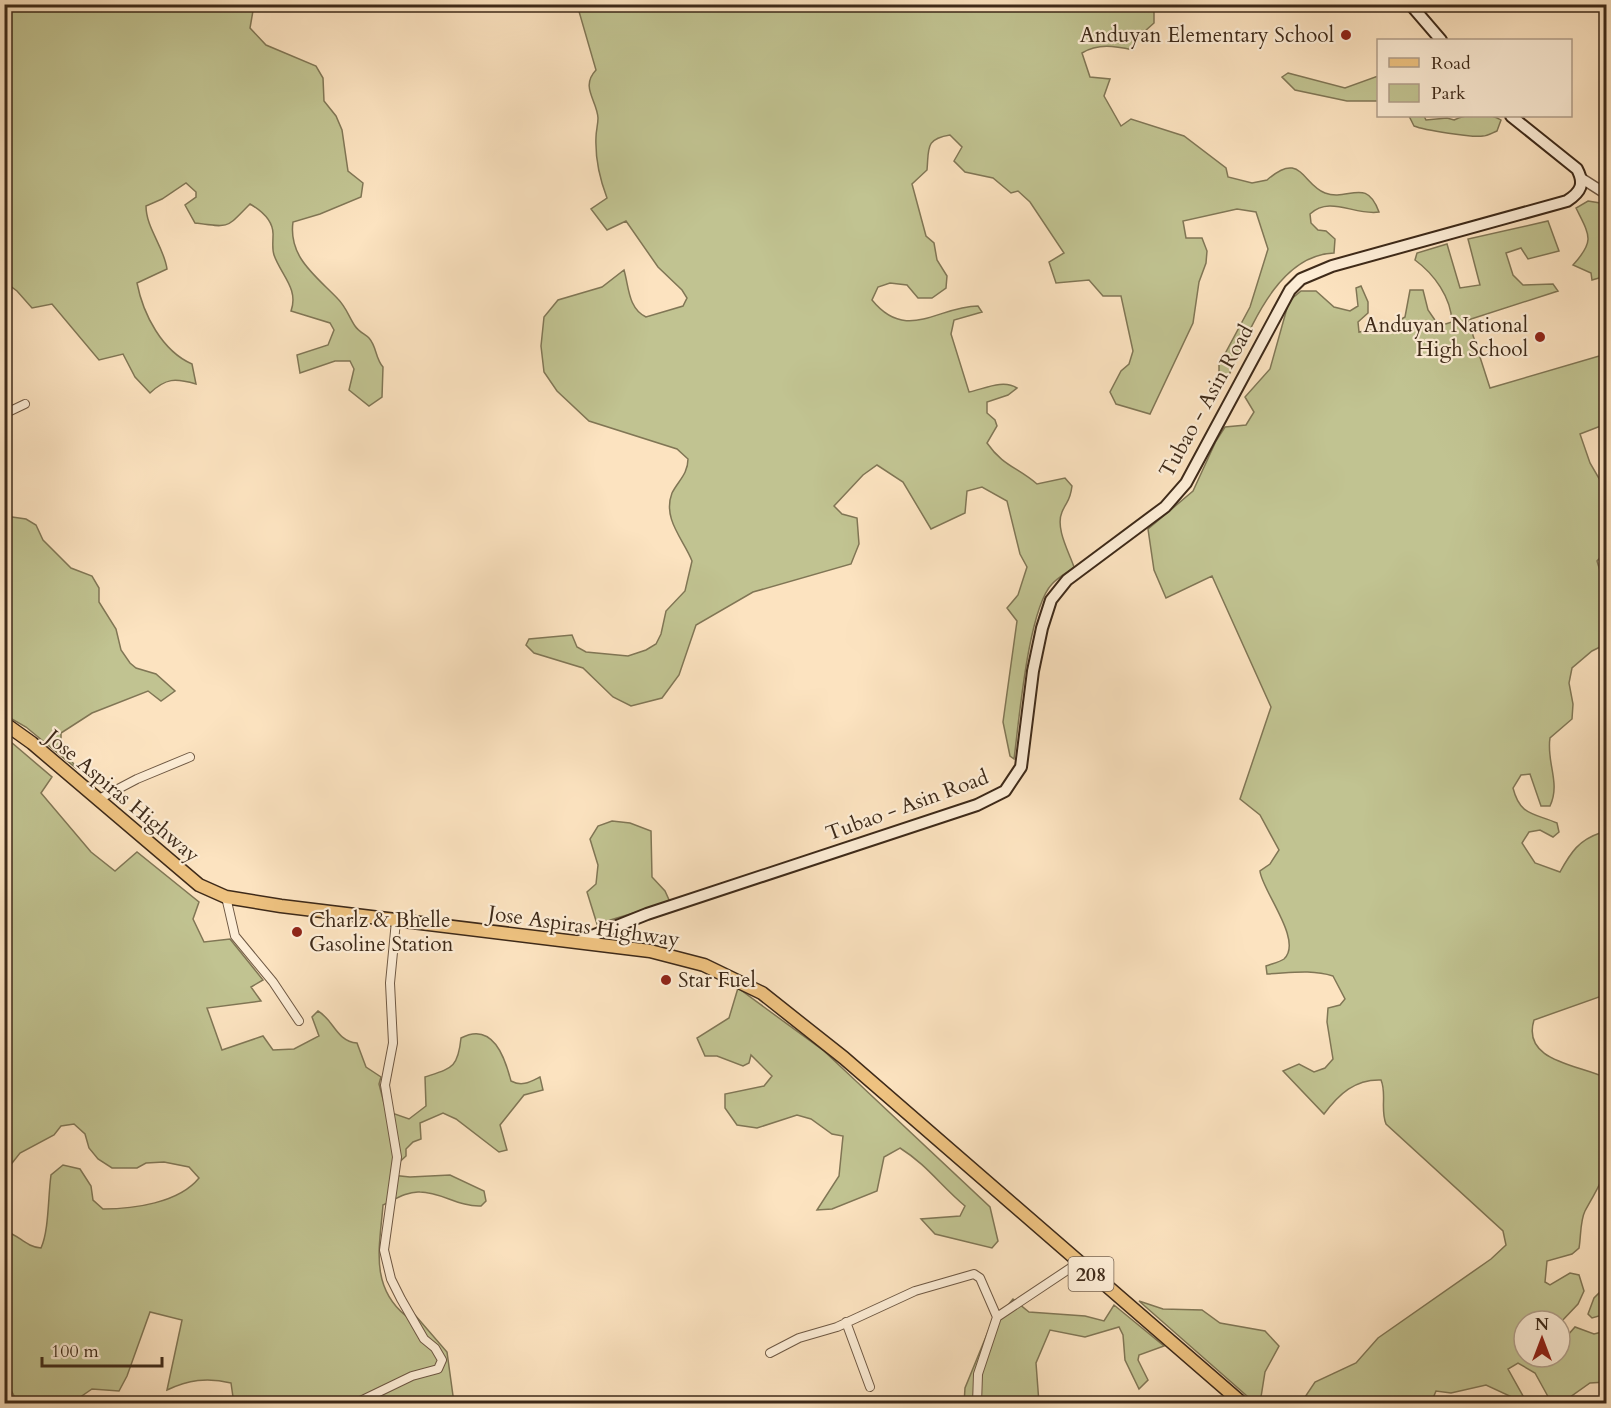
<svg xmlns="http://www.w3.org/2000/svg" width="1611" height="1408" viewBox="0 0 1611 1408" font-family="Cardo,serif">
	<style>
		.green { fill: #c1c391; stroke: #807655; stroke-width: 1.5 }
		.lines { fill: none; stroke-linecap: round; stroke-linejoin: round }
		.stream { stroke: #7b827b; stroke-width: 2 }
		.minor-casing { stroke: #6e5843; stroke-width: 10 }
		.tertiary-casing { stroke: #6e5843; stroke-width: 12 }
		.secondary-casing { stroke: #3e2a19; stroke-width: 14 }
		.primary-casing { stroke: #3e2a19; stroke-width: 15 }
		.minor { stroke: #fdedd6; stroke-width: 8 }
		.tertiary { stroke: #fdedd6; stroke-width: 9 }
		.secondary { stroke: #fdedd6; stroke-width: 10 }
		.primary { stroke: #eec280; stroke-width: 12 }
		.poi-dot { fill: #8f2418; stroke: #fdedd6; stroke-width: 2 }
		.labels { text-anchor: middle; stroke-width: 4.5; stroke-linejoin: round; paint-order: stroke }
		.shield { fill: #fdedd6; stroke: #776452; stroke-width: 1.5 }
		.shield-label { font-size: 20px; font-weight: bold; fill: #3e2a19 }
		.poi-label { font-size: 21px; fill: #3e2a19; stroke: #fdedd6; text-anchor: end }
		.street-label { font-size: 21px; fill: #3e2a19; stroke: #fdedd6 }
	</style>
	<rect width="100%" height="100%" fill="#fce3c0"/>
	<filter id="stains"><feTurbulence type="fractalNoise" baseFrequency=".00333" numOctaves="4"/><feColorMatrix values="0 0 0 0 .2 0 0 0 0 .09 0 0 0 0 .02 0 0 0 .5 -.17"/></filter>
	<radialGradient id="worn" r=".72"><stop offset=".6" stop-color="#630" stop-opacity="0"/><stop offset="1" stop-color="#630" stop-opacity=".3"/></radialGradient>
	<path class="green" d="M586,4L1154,5V23L1135,40L1133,50C1115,46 1098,43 1082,53L1090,77L1110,79L1104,96L1121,126L1131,119L1184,136L1226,168L1228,177L1252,183L1267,180C1301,150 1302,184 1325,193C1348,202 1366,176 1379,212C1355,216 1330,195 1310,214L1311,223L1318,230L1326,231L1335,239L1334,253C1276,255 1249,333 1228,377L1219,380V365L1250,307L1268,249L1256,212L1237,209L1183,221L1186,238H1202L1207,251L1206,263L1199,282L1193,323L1150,414L1116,404L1110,392L1121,371L1129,364L1133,351L1121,296H1103L1089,280L1056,283L1049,262L1064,253L1030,202L1018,191L1011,193L993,178L965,172L954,161L962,147L950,135C925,139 929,148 927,170L912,184L926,236L934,243L937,260L947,276L946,288L932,298H918L907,285L890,283L878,287L872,300C907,343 938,306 978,306L982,312L954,320L951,334L969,392C984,389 1003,379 1017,388L1008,395L987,402V413L995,420L997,426L987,443C1003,466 1017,467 1037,484L1065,478L1072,486C1070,502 1067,500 1062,512C1055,528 1069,552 1074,567C1067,573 1058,577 1052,584C1028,609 1019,722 1014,759L1010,756L1003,722L1017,621L1007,608L1018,595L1027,567L1020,554L1007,501L982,487L967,491L965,513L931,529L903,482L877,465L863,475L834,506L842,514L857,518L859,544L851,564L753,592L696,625L679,675L662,698L631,706L613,697L583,668L534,653L526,645L529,639L572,635L577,647L586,652L628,656L646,650L656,644L661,634L666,611L685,591L692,561C684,540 662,519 672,493C678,481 688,474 688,459L677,449L589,421L557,391L544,372L541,346L544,317L558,300L602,287L624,270C629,287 628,308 646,317L683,306L687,298L682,290L658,267L626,221L607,230L591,209L607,198C599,177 595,159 596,137C596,131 598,125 598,118C597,100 580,87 596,70L578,8Z
		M4,5H254L250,28L266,45L316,66L323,78L324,101L336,116L342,130L348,171L363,183L361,197L320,214L293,222C288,257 316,276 338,299C346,307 349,317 355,326C359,332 365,334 369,338C377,347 375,358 383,367L382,397L369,406L349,390L354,369L350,361H335L300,373L297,355L328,345L334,330L330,323L291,311C299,289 281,275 274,255C272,249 273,243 273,236C274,222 262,211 250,204C226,228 231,228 195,223L185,205L196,197V192L186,183L162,199L146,206C146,228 164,247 167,269L137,283C143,314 162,351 192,364L196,384C175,378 166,378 150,393L135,377L123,354L99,360L52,304L32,308L17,291L5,282Z
		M1288,73L1345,88L1378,76V101H1347L1295,90L1282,77Z
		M1409,116H1424L1426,120L1447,118L1454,120C1466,114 1489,112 1501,120L1497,131C1492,133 1487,136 1483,136C1473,138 1424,130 1414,126Z
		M1588,201L1606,204V276L1592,280L1591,273L1573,265C1595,241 1590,236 1576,208Z
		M1548,221L1559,251L1528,259L1521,248L1506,253L1513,275L1523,285L1553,284L1558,291L1468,320L1490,388L1606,354V424L1580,434L1590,463L1604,487L1606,551L1597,561L1606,591V644L1592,651L1572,668L1569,683L1573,704L1572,719L1550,738C1546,762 1561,783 1550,806H1541L1530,774L1521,775L1513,788C1520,816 1534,813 1557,823L1559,832L1553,837L1540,830L1529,832L1522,843L1535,863L1560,872C1571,852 1579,840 1600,833C1603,816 1599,799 1606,783V989L1602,996L1534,1020C1521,1062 1581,1065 1606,1078V1120L1600,1137C1611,1175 1602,1179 1585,1211C1580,1221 1581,1237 1579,1248L1572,1254L1547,1261L1545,1282L1550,1285L1570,1273L1579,1275L1584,1291L1578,1304L1560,1323L1524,1321V1357L1546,1361L1550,1357H1560V1344L1575,1327L1594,1334L1606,1331V1382L1590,1383L1570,1397L1551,1402L1535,1373L1518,1363L1508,1369L1523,1396L1516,1399L1486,1385L1451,1393L1436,1391L1431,1403H1301L1315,1382L1356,1363L1378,1338L1491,1259L1506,1245L1503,1231L1386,1124C1380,1109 1387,1094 1381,1080C1355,1079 1339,1094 1324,1114L1283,1071L1299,1064L1314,1072L1325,1068L1333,1059L1327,1022L1328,1008L1340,1005L1345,999L1333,976C1311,969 1290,973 1267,974L1266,966C1271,964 1280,962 1284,959C1304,941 1261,889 1260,871L1270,864L1279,850L1260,815L1240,799L1271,707L1212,576L1166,598L1154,570L1148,529L1193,491L1216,441L1225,427L1246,425L1254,412L1245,397L1270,369L1289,301L1301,291H1316L1334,307L1350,311L1358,306L1356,288L1361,286L1368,302V313L1358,322L1359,332L1388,327L1405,317L1410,290H1423L1428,310L1439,326L1452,322C1451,297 1434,274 1415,260L1417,253L1447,244L1460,288L1480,285L1468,239Z
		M5,516L26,519L36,525L43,540L71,568L92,576L99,588V602L116,629L121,650L130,663L136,668L156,674L175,691L161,701L148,691L92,713L61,733V745L77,769L26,727L5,715Z
		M11,742L52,777L41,793L91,852L115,871L137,852L199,902L193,919L204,942L230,939L263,980L251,987L261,1001L207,1008L222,1050L263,1036L273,1050L294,1049L319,1036L312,1017L318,1011C334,1020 336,1041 357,1043L366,1067L381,1077L379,1084L386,1111L409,1119L426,1106L425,1077C452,1068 458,1068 461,1038C493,1021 505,1058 511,1081C522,1087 530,1082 540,1077L543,1090L524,1095L500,1125L507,1150L499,1152L456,1119L443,1113L420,1123L421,1139L413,1142L406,1149V1156L391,1170V1175L410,1177L450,1175L484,1191L486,1201L481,1206C459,1207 441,1192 420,1192C407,1191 394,1200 383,1205C380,1245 369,1286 406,1316L415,1315L447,1352L454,1403H223L233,1397L231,1383C207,1377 188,1380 167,1390L182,1320L150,1312L127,1376L119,1391L92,1389L76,1400L77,1403H18L5,1379V1231C19,1235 26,1247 41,1248C49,1231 48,1196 51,1175L63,1165L80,1169L91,1186L93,1200L103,1209C133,1209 179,1203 199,1178L189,1167L164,1162L146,1163L137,1168H112L98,1159L89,1148L85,1134L74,1124L61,1126L54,1135L20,1153L5,1172L4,754Z
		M612,821L630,823L651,831L652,877L665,891L670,902L597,924L587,892L596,884L598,865L590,839L598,826Z
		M738,988L824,1051L990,1207L998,1241L992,1248L935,1234L921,1219L960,1216L965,1206C941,1186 927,1165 900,1148L884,1157L877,1191L832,1209L817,1210L839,1176L843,1136L832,1134L811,1119L797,1115L757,1128L737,1125L725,1108V1094L764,1086L772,1076L751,1055L749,1063L743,1066L717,1056H705L697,1038L729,1018Z
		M1606,1286V1314L1592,1318L1588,1314L1594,1298Z
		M1013,1299L1029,1312L1085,1316L1104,1321L1114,1305L1164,1346L1139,1355L1138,1360L1148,1380L1139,1389L1125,1360L1123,1335L1119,1327L1085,1337L1050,1330L1036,1363L1039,1403L964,1404L965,1388L990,1327Z
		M1139,1301L1163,1309L1202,1310L1220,1323L1265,1331L1279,1346L1265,1372L1261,1397L1272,1403H1255Z"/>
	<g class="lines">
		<path class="stream" d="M4,1397L8,1404"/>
		<defs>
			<path id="minor" d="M4,414L25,404
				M97,800L137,779L190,757
				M226,897L235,936L273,982L299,1021
				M997,1317L1078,1263
				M846,1322L870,1387
				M770,1353L799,1338L837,1327L915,1291L974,1274L980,1278L997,1317L978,1374L977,1404
				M354,1404L412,1376L438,1369L442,1360L435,1348L424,1339L401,1299L391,1279L384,1250L397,1157L385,1085L393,1043L390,983L396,921"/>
			<path id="tertiary" d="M1581,178L1606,194"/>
			<path id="secondary" d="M1410,4L1441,40
				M577,942L647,914L977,805L1005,791L1021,767L1033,671L1042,628L1051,600L1067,580L1165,507L1186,483L1290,290L1301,279L1332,266L1567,201C1581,192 1585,184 1577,169L1511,116"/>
			<path id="primary" d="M4,723L32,743L199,885L226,897L281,906L650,951L704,965L762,993L844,1058L1243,1404"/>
		</defs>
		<use href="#minor" class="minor-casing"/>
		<use href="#tertiary" class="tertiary-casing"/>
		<use href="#secondary" class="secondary-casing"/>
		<use href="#primary" class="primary-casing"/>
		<use href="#minor" class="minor"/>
		<use href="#tertiary" class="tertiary"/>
		<use href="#secondary" class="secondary"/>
		<use href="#primary" class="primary"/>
	</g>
	<g class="poi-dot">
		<circle cx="1346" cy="35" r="6"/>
		<circle cx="1540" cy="337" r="6"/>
		<circle cx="297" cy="932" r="6"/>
		<circle cx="666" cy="980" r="6"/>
	</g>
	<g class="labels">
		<rect class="shield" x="1068.5" y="1257" width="45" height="34" rx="4.5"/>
		<g class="shield-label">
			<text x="1091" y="1281">208</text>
		</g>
		<g class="poi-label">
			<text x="1334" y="42">Anduyan Elementary School</text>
			<text x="1528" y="332">Anduyan National<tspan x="1528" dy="24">High School</tspan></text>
			<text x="309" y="927" text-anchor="start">Charlz &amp; Bhelle<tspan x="309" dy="24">Gasoline Station</tspan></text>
			<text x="678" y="987" text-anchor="start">Star Fuel</text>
		</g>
		<g class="street-label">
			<text transform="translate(1206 401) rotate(-61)" y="7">Tubao - Asin Road</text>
			<text transform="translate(123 796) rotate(40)" y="7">Jose Aspiras Highway</text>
			<text transform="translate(907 805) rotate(-20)" y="7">Tubao - Asin Road</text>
			<text transform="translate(584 926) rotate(8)" y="7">Jose Aspiras Highway</text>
		</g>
	</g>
	<rect width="1611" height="1408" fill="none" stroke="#fce3c0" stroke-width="24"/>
	<rect x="6" y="6" width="1599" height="1396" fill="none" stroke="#3e2a19" stroke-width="3"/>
	<rect x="12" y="12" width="1587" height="1384" fill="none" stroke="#3e2a19" stroke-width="1.5"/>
	<rect x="1377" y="39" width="195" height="78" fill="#fdedd6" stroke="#b19f8a" stroke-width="1.5"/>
	<rect x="1389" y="58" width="30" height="9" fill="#eec280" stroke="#b19f8a" stroke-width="1.5"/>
	<text x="1431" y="69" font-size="18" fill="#3e2a19">Road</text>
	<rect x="1389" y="84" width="30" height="18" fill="#c1c391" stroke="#b19f8a" stroke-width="1.5"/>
	<text x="1431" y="99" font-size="18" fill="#3e2a19">Park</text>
	<g transform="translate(1542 1339)"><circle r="28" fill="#fdedd6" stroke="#b19f8a" stroke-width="1.5"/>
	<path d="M0-4.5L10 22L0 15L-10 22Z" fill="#8f2418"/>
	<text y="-9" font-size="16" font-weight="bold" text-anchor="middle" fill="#3e2a19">N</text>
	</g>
	<path d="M42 1357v9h120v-9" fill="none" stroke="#3e2a19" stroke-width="3"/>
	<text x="51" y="1357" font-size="18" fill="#3e2a19" stroke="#fdedd6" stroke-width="4.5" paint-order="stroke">100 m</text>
	<rect width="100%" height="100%" filter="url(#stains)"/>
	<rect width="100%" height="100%" fill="url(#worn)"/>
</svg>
